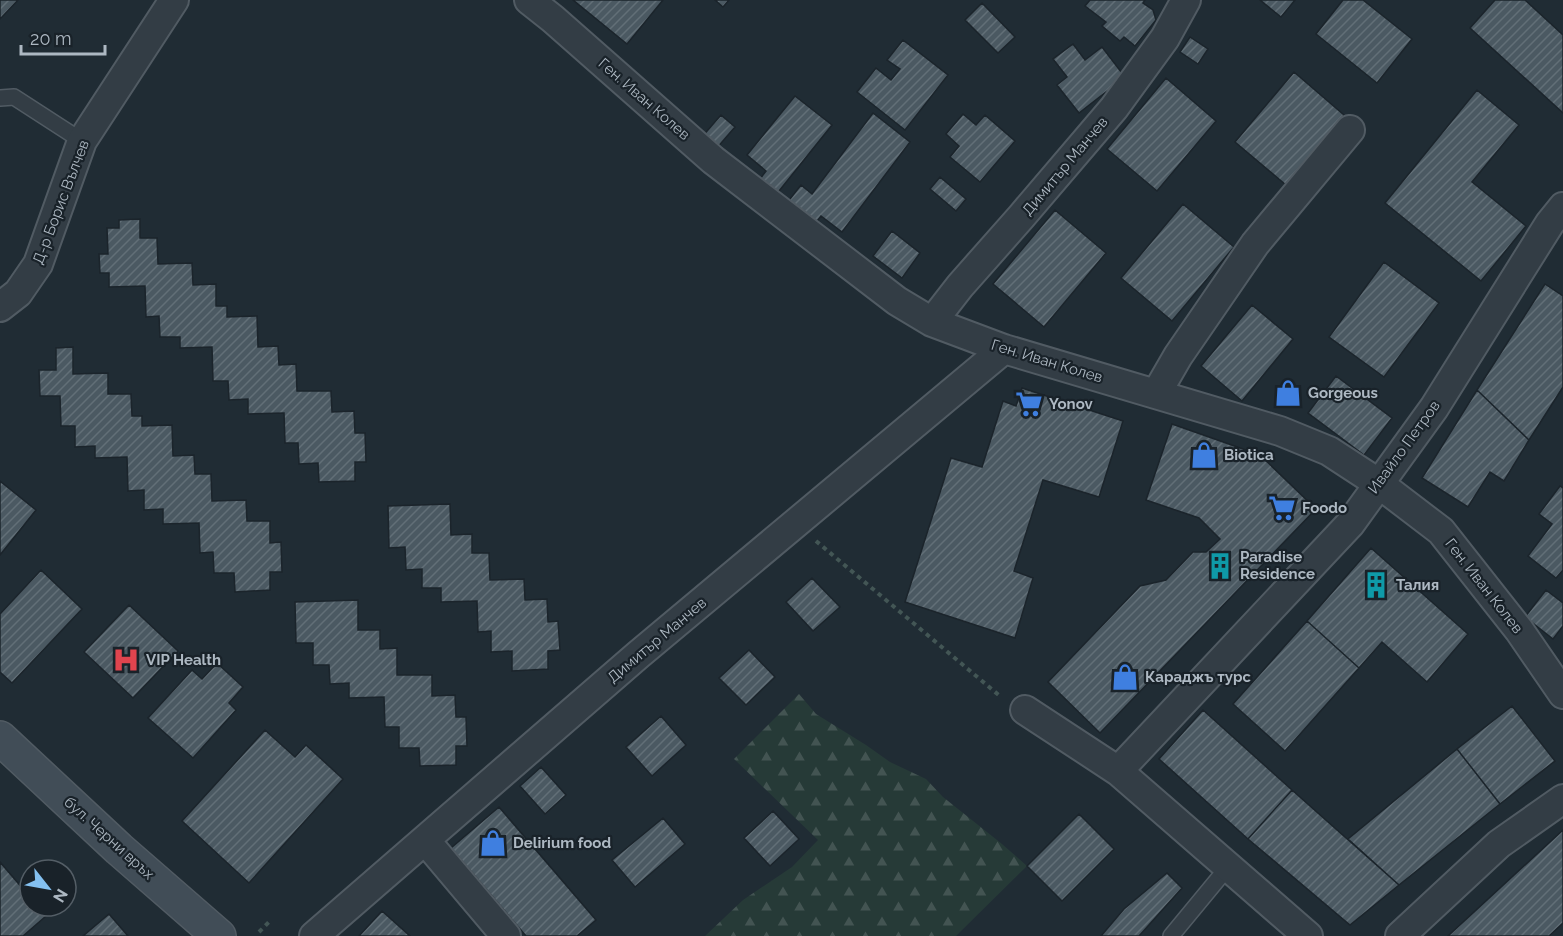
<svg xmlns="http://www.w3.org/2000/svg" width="1563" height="936" viewBox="0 0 1563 936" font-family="Raleway,sans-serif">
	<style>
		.forest { fill: url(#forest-firs) }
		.building { fill: url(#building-hatch); stroke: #1b242b; stroke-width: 1.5 }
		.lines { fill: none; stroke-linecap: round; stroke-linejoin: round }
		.service-casing { stroke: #515b63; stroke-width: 18 }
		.minor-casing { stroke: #515b63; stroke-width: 32 }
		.secondary-casing { stroke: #515b63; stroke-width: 36 }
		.path { stroke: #435655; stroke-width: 4; stroke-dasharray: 4.5 4.5; stroke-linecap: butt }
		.service { stroke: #333d45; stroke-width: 15 }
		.minor { stroke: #333d45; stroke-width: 28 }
		.secondary { stroke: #414d57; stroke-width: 33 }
		.labels { text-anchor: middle; stroke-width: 4.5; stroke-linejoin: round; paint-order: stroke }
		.street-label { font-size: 15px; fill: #adb8c2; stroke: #192229 }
		.poi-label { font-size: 15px; font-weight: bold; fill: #adb8c2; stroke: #192229; text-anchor: start }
	</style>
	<defs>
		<pattern id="forest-firs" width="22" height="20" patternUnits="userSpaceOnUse" patternTransform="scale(1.5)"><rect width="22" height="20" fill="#263a37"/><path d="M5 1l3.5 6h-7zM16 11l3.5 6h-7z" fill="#435452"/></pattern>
		<pattern id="building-hatch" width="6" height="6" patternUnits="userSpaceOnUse" patternTransform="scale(1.5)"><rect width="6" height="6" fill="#4b5962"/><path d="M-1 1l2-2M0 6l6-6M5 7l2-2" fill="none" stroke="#626f77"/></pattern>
	</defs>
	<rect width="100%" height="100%" fill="#202c34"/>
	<path class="forest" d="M799,694L816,714L866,745L890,762L926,779L943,797L1002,844L1027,866L956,936H705L743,900L792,867L818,840L734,759Z"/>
	<path class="building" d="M0,0H18L0,19Z
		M573,0H663L627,44Z
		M715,0H729L723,7Z
		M1090,0H1145L1143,3L1153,10L1156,20L1135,46L1124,37L1120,41L1102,26L1106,22L1085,6Z
		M1260,0H1295L1281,17Z
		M1343,0H1363L1412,39L1377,83L1316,34Z
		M1495,0H1525L1563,35V113L1470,28Z
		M982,3L1015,37L998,53L965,20Z
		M1190,37L1208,49L1198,64L1180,52Z
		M903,40L948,75L905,130L857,92L876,68L891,80L900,69L887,60Z
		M1073,44L1085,60L1102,47L1125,77L1079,113L1057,85L1067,77L1053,59Z
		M1294,72L1344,115L1286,185L1235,142Z
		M1166,78L1216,121L1157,191L1107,149Z
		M1477,90L1519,125L1472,182L1526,226L1481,281L1385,203Z
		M795,96L832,125L771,201L754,187L766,171L747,155Z
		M873,113L910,142L842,232L821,216L814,225L786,204L801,185L812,194Z
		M963,114L976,125L985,115L1015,141L980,182L950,157L959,146L946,134Z
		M721,115L735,127L715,150L701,138Z
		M940,177L966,199L956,211L930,189Z
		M1183,204L1234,247L1172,321L1121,278Z
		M1055,210L1106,253L1044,327L993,284Z
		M140,219V238H157L158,264L192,263L193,285L216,284V306H227V317L257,316L258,347L278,346L279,365L296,364L297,391H331L332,412L354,411L355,433H365L366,462H355V481L319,482L318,463L299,464L298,443H285L284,413L248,414V399L229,400L228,381H213L212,347L180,348V337H160L159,316L146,317L145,286L109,287V273H100L99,254H108L107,228H119V220Z
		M892,231L920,253L902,278L873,256Z
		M1384,262L1439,303L1384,377L1329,337Z
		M1545,284L1563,296V387L1529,440L1477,390Z
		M1252,305L1293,339L1242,401L1201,366Z
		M73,347V374L108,373V394H131L132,416H142V426L172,425L173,456L194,455L195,474H211L212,501L246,500L247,521H270V543L281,542L282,572H270V590L235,592L234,573H214L213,552L200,553L199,523L163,524V509L144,510V490L128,491L127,457L95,458V446L75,447V426H61L60,396H40L39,370H56V348Z
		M1336,376L1392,418L1364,455L1308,413Z
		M1022,388L1123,421L1099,497L1043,480L1014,571L1033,578L1015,638L905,602L951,458L982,467L1003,401L1016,406Z
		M1477,390L1529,440L1504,481L1490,472L1468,507L1422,478Z
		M1172,424L1260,455L1316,509L1100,733L1048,682L1140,586L1166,580L1193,552H1206L1220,539L1199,518L1146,500Z
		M0,481L36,510L0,555Z
		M1560,486L1563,488V570L1556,578L1528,556L1552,524L1539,514Z
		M450,504L451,535L472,534V553H489L490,580L524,579L525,600L547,599L548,622L558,621L560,650L548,651V669L512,671V651L491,652V631L478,632L477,601L441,602V588H422V569L406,570L405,547L389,548L388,506Z
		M1371,548L1468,634L1427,682L1382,642L1359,668L1307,621Z
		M41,570L82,609L12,683L0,672V614Z
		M812,578L840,607L813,631L786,602Z
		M1546,590L1563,603V626L1553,639L1525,617Z
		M358,600V630H380V649L397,648V675H432V696L455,695L456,717H466L467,746H456V765L420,766L419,748H399V727H385L384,697L349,698V683L330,684L329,665H313V643H296L295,602Z
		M129,605L178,651L133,698L84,652Z
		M1307,621L1359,668L1285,751L1233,704Z
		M749,650L775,677L746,705L719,678Z
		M217,663L243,687L229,703L236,710L193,758L148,718L192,670L202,679Z
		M1512,706L1555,761L1500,804L1457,749Z
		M1203,710L1292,790L1248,839L1159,759Z
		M661,716L686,745L652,776L626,747Z
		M265,730L295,757L306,745L343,779L249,883L182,821Z
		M1457,749L1500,804L1399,885L1348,839Z
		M541,767L566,795L545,814L520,786Z
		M1292,790L1399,885L1350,925L1248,839Z
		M499,807L596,920L577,936H526L451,848Z
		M773,811L799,839L770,866L744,838Z
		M1079,814L1114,849L1062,901L1027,866Z
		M663,818L685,844L635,887L612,860Z
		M1563,830V923L1549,936H1448Z
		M0,862L30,897V906H38L46,916L23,936H0Z
		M1167,873L1182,888L1139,936H1101L1124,909Z
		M382,911L410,936H359Z
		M109,914L128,936H83Z"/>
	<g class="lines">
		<defs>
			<path id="service" d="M0,98L14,97L82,141
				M1171,936L1228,867"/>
			<path id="minor" d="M529,0L553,19L713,160L897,301L932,322L1004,349L1280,431L1329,451L1378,483L1441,531L1519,630L1563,694
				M0,307L18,293L38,264L82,141L174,0
				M932,322L960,286L1021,217L1114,108L1165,38L1186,0
				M1156,394L1178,356L1255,244L1350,130
				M1025,710L1118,771L1308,936
				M1118,771L1350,524L1434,408L1550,223L1563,207
				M425,840L506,936
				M314,936L638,655L1004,349
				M1400,936L1499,844L1563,799"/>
			<path id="secondary" d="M0,738L119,849L219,936"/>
		</defs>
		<use href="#service" class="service-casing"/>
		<use href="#minor" class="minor-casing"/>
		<use href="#secondary" class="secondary-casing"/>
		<path class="path" d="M816,541L1001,697
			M259,932L269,922"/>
		<use href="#service" class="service"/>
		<use href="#minor" class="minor"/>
		<use href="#secondary" class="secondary"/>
	</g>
	<defs>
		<symbol id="shop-bare" viewBox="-9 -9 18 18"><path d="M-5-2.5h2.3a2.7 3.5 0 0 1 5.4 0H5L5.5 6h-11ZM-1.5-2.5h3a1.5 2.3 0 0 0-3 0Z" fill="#3f7fe0" stroke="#192229" stroke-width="2.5" paint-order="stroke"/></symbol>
		<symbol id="supermarket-bare" viewBox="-9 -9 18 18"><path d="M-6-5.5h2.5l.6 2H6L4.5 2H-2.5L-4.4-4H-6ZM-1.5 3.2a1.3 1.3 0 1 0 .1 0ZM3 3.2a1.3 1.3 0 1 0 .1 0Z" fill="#3f7fe0" stroke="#192229" stroke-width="2.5" paint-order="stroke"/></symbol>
		<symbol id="building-bare" viewBox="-9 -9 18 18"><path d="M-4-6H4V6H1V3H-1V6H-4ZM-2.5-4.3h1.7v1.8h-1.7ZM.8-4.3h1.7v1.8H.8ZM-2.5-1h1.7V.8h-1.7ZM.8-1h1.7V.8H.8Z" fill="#0f9aa8" stroke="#192229" stroke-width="2.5" paint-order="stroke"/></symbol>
		<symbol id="hospital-bare" viewBox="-9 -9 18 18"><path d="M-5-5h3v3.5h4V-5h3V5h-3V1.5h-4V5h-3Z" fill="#e0444e" stroke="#192229" stroke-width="2.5" paint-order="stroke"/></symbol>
	</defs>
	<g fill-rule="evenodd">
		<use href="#shop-bare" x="1269" y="374" width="38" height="38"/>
		<use href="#supermarket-bare" x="1010" y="385" width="38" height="38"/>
		<use href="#shop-bare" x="1185" y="436" width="38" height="38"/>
		<use href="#supermarket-bare" x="1263" y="489" width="38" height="38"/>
		<use href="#building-bare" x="1201" y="547" width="38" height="38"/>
		<use href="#building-bare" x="1357" y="566" width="38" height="38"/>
		<use href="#hospital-bare" x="107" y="641" width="38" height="38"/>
		<use href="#shop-bare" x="1106" y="658" width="38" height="38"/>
		<use href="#shop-bare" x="474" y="824" width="38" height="38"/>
	</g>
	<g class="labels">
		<g class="street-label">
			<text transform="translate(644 99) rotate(41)" y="5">Ген. Иван Колев</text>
			<text transform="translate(1065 166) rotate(-50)" y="5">Димитър Манчев</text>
			<text transform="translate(61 202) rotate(-69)" y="5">Д-р Борис Вълчев</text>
			<text transform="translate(1047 361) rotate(17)" y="5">Ген. Иван Колев</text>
			<text transform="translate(1404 447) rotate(-54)" y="5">Ивайло Петров</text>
			<text transform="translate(1484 586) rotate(52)" y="5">Ген. Иван Колев</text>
			<text transform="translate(657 640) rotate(-40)" y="5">Димитър Манчев</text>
			<text transform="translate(109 838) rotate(42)" y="5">бул. Черни връх</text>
		</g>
		<g class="poi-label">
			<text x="1308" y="398">Gorgeous</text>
			<text x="1049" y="409">Yonov</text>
			<text x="1224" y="460">Biotica</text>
			<text x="1302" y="513">Foodo</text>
			<text x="1240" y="562">Paradise<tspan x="1240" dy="17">Residence</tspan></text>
			<text x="1396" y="590">Талия</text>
			<text x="146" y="665">VIP Health</text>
			<text x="1145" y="682">Караджъ турс</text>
			<text x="513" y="848">Delirium food</text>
		</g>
	</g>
	<g transform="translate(48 888) rotate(121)"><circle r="28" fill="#192229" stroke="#545e66" stroke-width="1.5"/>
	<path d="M0-4.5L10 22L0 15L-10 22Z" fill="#84c0f0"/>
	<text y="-9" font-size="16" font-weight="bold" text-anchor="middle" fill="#adb8c2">N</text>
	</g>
	<path d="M21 45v9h84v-9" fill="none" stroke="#adb8c2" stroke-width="3"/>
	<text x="30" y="45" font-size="18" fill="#adb8c2" stroke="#192229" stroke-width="4.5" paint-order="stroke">20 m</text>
</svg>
